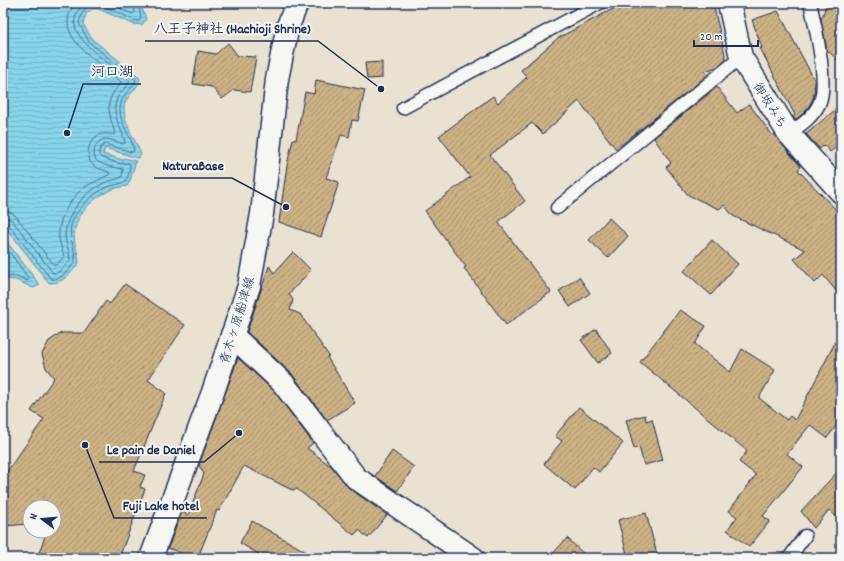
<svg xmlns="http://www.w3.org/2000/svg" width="844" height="561" viewBox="0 0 844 561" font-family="Dekko,'Klee One',sans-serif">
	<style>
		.water { fill: url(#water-rules); stroke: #5c92b1 }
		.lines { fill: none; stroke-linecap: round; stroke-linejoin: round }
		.shore { stroke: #477196; stroke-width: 1 }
		.building { fill: url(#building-hatch); stroke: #1b2f5e }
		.service-casing { stroke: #1b2f5e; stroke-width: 15 }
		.minor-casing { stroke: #1b2f5e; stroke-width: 25 }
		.secondary-casing { stroke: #1b2f5e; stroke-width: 25 }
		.trunk-casing { stroke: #1b2f5e; stroke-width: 25 }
		.service { stroke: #f6f6f2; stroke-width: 12 }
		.minor { stroke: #f6f6f2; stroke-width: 22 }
		.secondary { stroke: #f6f6f2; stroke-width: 22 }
		.trunk { stroke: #f6f6f2; stroke-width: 22 }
		.labels { text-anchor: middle; stroke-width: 4; stroke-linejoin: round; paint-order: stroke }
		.street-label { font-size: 13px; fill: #1b2f5e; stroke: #f6f6f2 }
		.leader { fill: none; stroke: #1b2f5e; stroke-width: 1.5 }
		.callout-dot { fill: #1b2f5e; stroke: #f6f6f2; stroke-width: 1.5 }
		.callout-label { font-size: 14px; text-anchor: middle; font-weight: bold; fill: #1b2f5e; stroke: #f6f6f2; stroke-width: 4; stroke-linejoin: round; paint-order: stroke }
	</style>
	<defs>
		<pattern id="water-rules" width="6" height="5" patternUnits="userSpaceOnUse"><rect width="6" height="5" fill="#88d4e9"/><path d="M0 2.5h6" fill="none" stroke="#75b6ca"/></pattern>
		<pattern id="building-hatch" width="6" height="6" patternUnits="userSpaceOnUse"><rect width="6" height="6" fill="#cdb283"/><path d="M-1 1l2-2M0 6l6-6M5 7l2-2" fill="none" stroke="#a6916e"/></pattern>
	</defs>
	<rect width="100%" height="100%" fill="#eae2d1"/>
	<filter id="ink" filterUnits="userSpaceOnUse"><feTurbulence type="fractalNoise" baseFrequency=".025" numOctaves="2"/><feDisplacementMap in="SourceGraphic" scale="8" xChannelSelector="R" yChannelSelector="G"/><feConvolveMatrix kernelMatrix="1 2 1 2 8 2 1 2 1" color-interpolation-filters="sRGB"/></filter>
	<g filter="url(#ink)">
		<path class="water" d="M3,3H140L146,19L142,25L133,24L98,9H92L86,14L83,24L92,39L137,75L140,79C137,90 128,95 125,103C120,116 136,142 141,154L139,158H137L105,148L103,154L123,160L124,158L136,161L130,181L127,186C121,187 114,188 109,191C92,198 75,216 74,235C74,245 79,254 79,263C71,273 63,284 49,283L3,224Z
			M3,237L40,285L33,288L16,280L3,279Z"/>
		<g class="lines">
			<path class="shore" d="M107,3L133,14L135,12L133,3
				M3,211L10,212L15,215L54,265H56L64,257C63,251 60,245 59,239C57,220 70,198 85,187C93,182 102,179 110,174L109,172C104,170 98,169 94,166C85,159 87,142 97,136C103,132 109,135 115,134C112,121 105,108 112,95C114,90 119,87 121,82C103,63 47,36 76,3
				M3,217L8,218L12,220L53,273C59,274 66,265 70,260C70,251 65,244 65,235C67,212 84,193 104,183C110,180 117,180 122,177L123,169C116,168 105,166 98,162C90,156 95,140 105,139C110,139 118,142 123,144L125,143C123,129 110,115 117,99C119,92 127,88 130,81C113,62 50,33 85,3
				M3,222L8,224L51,279C61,281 69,269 75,262C76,248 67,236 72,222C77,208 94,193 107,187C112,185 121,185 125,181C129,178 130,168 130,164L127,163L121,164L102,158C97,155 99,151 101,147L105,144L132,152L134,151C132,135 116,121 121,103C123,94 133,89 136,80L89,42L79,23C81,16 83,8 91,5C100,2 125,16 133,20L139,21L141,18L138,3
				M3,243L29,279L27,281L17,276H3"/>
		</g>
		<path class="building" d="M624,3H661L663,6L678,3H713L726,59L717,67L705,71L708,75L616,149L579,101L543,134L532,123L490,155L525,201L498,222L551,292L506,325L464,268L466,267L425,211L470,177L439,136L493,96L498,103L527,77L521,70L558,38Z
			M827,3H841V63L827,50L821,20Z
			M778,11L815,81L814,94L812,101L805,112L795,120L793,117L795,115L760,48H762L752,20Z
			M228,43L238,56L256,57L250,92L234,90L222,99L212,87L193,84L198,51L216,54Z
			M382,62V78L367,79L365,63Z
			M316,80L365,90L358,121L352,120L349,137L341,135L326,178L339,182L321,237L279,222L287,165L293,139L296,140L305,92L314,94Z
			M717,87L737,113L749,104L773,136L775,134L780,142L801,167L798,170L841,215V297L823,275L815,283L794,259L805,250L733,216L724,205L719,209L688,195L666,167L671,163L654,138Z
			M841,105V143L830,152L824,145L820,149L806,134Z
			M609,218L628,236L608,258L589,240Z
			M712,240L738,264L711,295L684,271Z
			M293,252L311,270L289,294L293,300L290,310L300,314L329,356L327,357L355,403L327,420L292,374L247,332L269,266L274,273Z
			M579,277L590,293L570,307L559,291Z
			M125,284L185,325L148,380L166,393L134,471L145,475L140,487L145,489L119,558H37L47,531H54V507H30V524L3,526V477L44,419L31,411L54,378L46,368L42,354L49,341L61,333H84L106,301L110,304Z
			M680,310L706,326L695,344L730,372L742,349L775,370L759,398L787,420L790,416L795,420L841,331V420L827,438L810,425L787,454L803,467L763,516L770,521L749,547L727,530L737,517L729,511L756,475L739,462L747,451L640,362Z
			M596,329L612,353L598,363L581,340Z
			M238,358L274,391L313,443L307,448L332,467L349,488L387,515L368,538L359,530L354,535L297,489L292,490L244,466L219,511L217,510L198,557H191L168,548L182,512L188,515L204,474L199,465Z
			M579,407L623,443L599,472L593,467L575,490L544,464L562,441L555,436Z
			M645,415L646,421L652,419L663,460L644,465L639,447L634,449L626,420Z
			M392,451L414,467L397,491L375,476Z
			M841,468V521L829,510L814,528L801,511Z
			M646,513L658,558H628L618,520Z
			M252,521L317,558H265L240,543Z
			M567,538L588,558H549Z"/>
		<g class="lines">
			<defs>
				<path id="service" d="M403,108L600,3
					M789,134C801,125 813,117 819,104C829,85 815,24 810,3
					M557,208L741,57
					M789,558L805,536"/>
				<path id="minor" d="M232,335L283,383L356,478L473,558"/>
				<path id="secondary" d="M151,558L213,392L249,286L262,214L277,79L288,26L297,3"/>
				<path id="trunk" d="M729,3L741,57L789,134L841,192"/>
			</defs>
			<use href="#service" class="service-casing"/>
			<use href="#minor" class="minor-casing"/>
			<use href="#secondary" class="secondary-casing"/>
			<use href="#trunk" class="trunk-casing"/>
			<use href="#service" class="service"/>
			<use href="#minor" class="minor"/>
			<use href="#secondary" class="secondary"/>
			<use href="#trunk" class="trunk"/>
		</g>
	</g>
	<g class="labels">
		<g class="street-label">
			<text transform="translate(771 105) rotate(58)" y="5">御坂みち</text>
			<text transform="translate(236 320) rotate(-73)" y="5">青木ヶ原船津線</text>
		</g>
	</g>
	<path class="leader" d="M381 89L318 41H145M67 133L83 84H141M286 207L232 178H154M239 433L204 462H99M85 445L114 518H207"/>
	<g class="callout-dot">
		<circle cx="381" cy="89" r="4"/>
		<circle cx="67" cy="133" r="4"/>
		<circle cx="286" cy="207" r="4"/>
		<circle cx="239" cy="433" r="4"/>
		<circle cx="85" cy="445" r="4"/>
	</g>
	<g class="callout-label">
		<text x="232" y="33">八王子神社 (Hachioji Shrine)</text>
		<text x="112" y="76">河口湖</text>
		<text x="193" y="170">NaturaBase</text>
		<text x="151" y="454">Le pain de Daniel</text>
		<text x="161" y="510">Fuji Lake hotel</text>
	</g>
	<rect width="844" height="561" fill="none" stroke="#f6f6f2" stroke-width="16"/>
	<rect x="8" y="8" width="828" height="545" fill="none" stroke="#1b2f5e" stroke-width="1.5" filter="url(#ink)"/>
	<g transform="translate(42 519) rotate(286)"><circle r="19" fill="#f6f6f2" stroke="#9ea6b7"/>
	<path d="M0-3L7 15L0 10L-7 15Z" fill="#1b2f5e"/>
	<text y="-6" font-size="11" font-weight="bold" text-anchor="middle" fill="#1b2f5e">N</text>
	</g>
	<path d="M694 40v6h64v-6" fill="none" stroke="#1b2f5e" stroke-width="2"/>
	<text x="700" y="40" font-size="12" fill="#1b2f5e" stroke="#f6f6f2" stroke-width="3" paint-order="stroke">20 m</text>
</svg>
